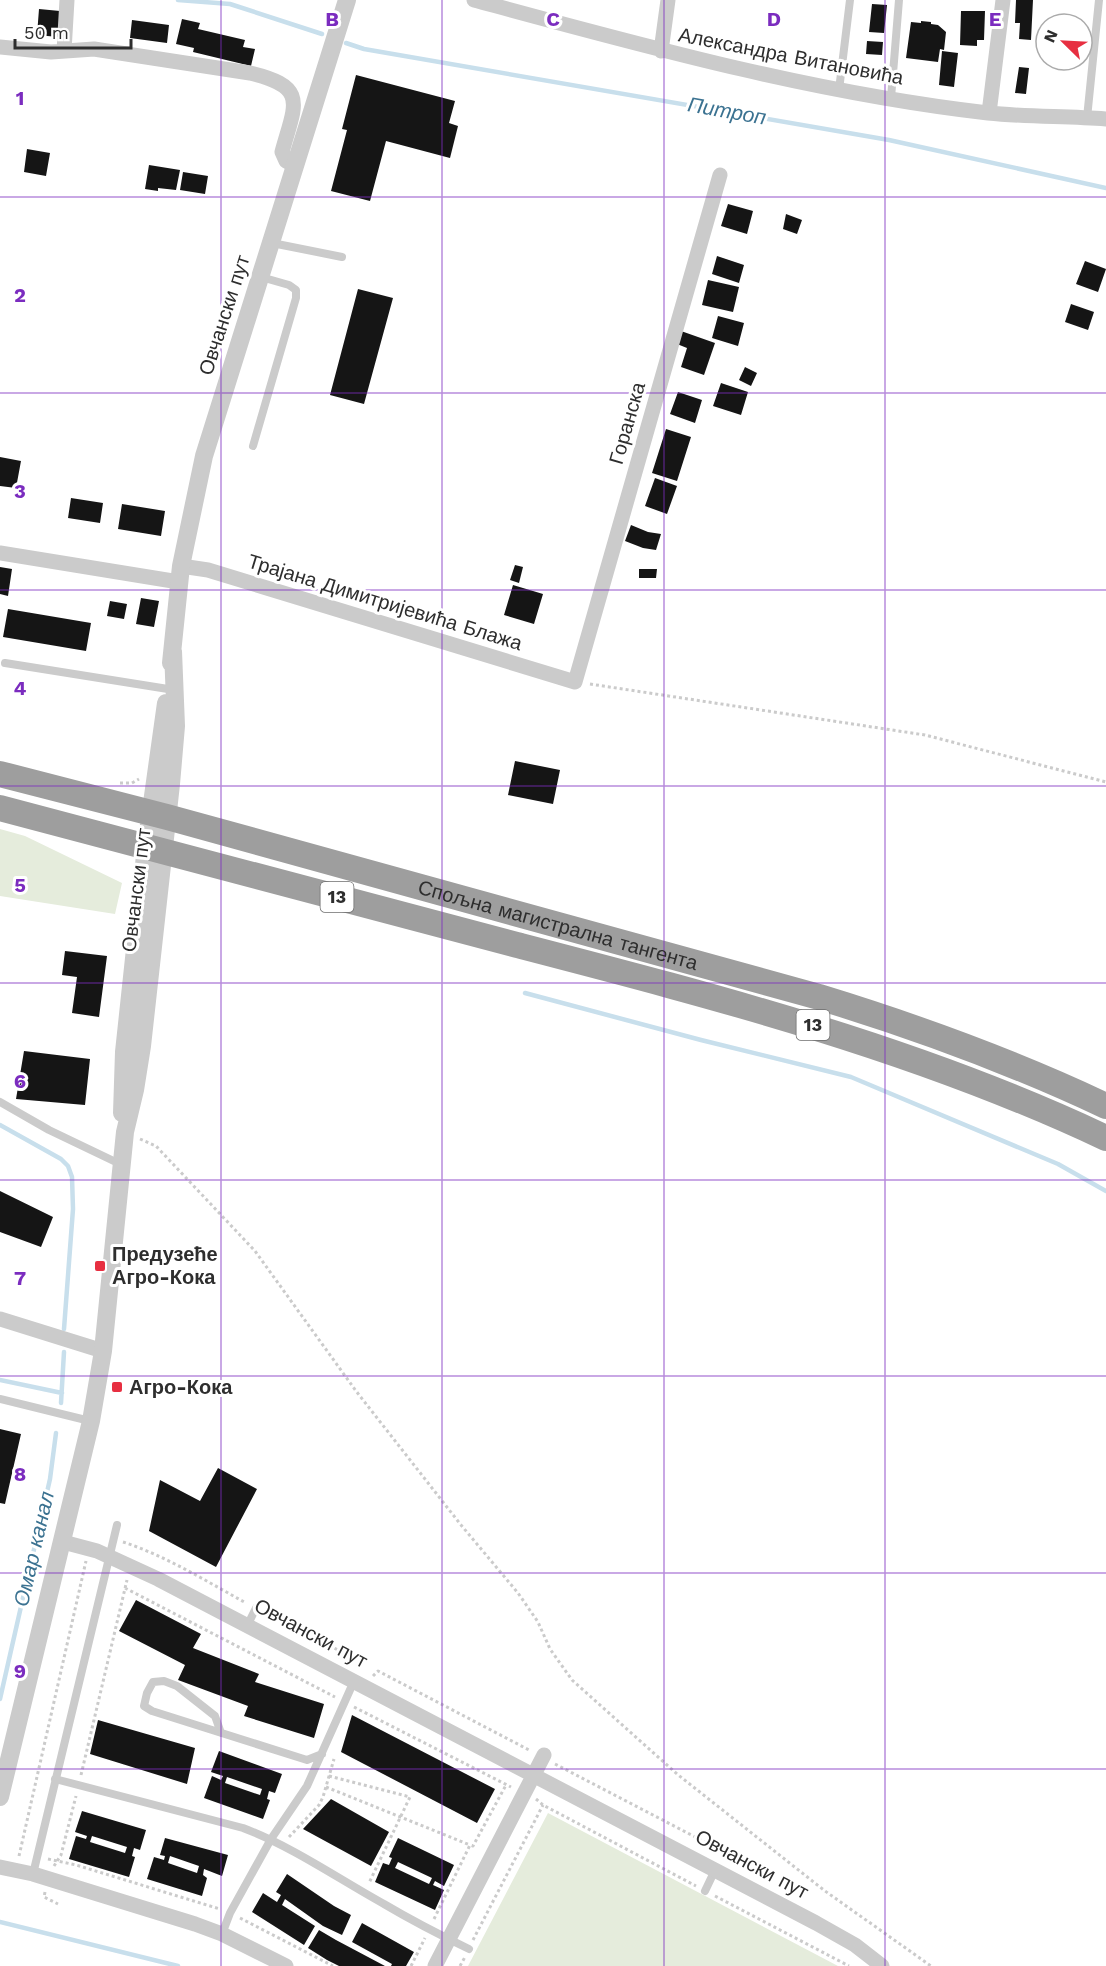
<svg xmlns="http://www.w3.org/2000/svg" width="1106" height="1966" viewBox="0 0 1106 1966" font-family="'Work Sans',sans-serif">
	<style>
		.green { fill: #e5ecdc }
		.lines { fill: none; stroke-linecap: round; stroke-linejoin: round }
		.stream { stroke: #c8dfec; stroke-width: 4.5 }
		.building { fill: #151515; fill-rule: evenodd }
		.path { stroke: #cbcbcb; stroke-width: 3; stroke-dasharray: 3 3; stroke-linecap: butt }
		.service { stroke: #cbcbcb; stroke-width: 8 }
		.minor { stroke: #cbcbcb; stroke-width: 15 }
		.tertiary { stroke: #cbcbcb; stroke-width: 18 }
		.trunk { stroke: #9e9e9e; stroke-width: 26 }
		.grid { fill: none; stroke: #7b2cbf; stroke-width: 1.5; stroke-opacity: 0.55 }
		.poi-dot { fill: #e72f41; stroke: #fff; stroke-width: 2 }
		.labels { text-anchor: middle; stroke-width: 6; stroke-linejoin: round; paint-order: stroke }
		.shield { fill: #fff; stroke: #6d6d6d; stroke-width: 1.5 }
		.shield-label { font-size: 18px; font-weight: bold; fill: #2e2e2e }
		.street-label { font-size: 20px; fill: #2e2e2e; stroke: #fff }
		.poi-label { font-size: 20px; font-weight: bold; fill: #2e2e2e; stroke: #fff; text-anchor: start }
		.water-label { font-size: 21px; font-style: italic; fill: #3b7291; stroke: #fff }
		.grid-label { font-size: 20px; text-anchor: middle; font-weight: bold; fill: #7b2cbf; stroke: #fff; stroke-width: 6; stroke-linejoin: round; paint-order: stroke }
	</style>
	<rect width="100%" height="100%" fill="#fff"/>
	<path class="green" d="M0,829L25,836L122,883L115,914L0,896Z
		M548,1813L838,1966H468Z"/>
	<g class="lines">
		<path class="stream" d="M178,0L230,4L322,34
			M346,43L364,49L889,140L1106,188
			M525,993L701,1040L851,1077L1058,1164L1106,1191
			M0,1125L61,1159L68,1166L72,1177L73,1209L64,1329
			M0,1380L62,1393
			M61,1403L64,1352
			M0,1699L50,1479L56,1433
			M0,1922L178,1966"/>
	</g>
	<path class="building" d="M1016,0H1033L1031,40L1019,39L1020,23H1015Z
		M872,4L887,5L884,33L869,32Z
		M39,9L60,11L58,37L37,35Z
		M961,11H985L984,40H977V46L960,45Z
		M182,19L200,23L198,29L245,40L243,47L255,49L251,66L193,52L194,48L176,44Z
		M132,20L169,25L167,43L130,38Z
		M921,21L931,22V24L938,25L946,32L944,50L940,49L938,62L906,58L911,22L921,23Z
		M867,41L883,42L882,55L866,54Z
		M942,51L958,53L954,87L939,85Z
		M1019,67L1029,68L1026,94L1015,93Z
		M356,75L455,101L449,123L458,126L450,158L386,141L370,201L331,191L347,130L342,129Z
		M27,149L50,153L46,176L24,172Z
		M149,165L180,170L176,190L158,188V191L145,189Z
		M183,172L208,176L205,194L180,190Z
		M728,204L753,211L747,234L721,226Z
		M786,214L802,220L797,234L783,229Z
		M717,256L744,265L739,283L712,274Z
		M1085,261L1106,269L1098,292L1076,284Z
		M708,280L739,287L733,312L702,305Z
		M358,289L393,298L364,404L330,395Z
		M1071,304L1094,312L1088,330L1065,322Z
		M718,316L744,323L738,346L712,338Z
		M681,331L715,343L704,375L681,367L687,348L677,344Z
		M745,367L757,373L751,386L739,380Z
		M721,383L748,392L741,415L713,406Z
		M678,392L702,400L695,423L670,414Z
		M666,429L691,437L677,481L652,473Z
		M0,457L21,461L16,488L0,486Z
		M655,478L677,486L667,514L645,506Z
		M71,498L103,503L100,523L68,518Z
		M122,504L165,511L161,536L118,529Z
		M631,525L648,532L661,534L656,550L643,548L625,541Z
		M515,565L523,567L519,583L510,580Z
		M0,567L12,569L8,596L0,594Z
		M639,569H657L656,578H639Z
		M513,585L543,594L534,624L504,615Z
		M141,598L159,601L154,627L136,624Z
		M110,601L127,604L124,619L107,616Z
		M8,609L91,623L86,651L3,637Z
		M515,761L560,770L553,804L508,795Z
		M65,951L107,956L99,1017L72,1013L77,977L62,975Z
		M24,1051L90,1059L85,1105L16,1099Z
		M0,1191L53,1217L41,1247L0,1232Z
		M0,1429L21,1434L5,1504L0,1503Z
		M218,1468L257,1489L216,1567L149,1531L160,1480L200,1501Z
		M136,1600L201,1634L193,1648L259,1674L255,1682L324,1704L314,1738L244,1716L248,1706L178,1680L185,1665L119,1631Z
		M352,1715L495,1789L477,1823L341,1752Z
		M98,1720L195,1748L187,1784L90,1754Z
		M219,1751L282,1774L275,1793L269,1791L267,1799L270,1800L263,1819L204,1798L212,1776L221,1780L223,1776L211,1772ZM227,1777L262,1789L260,1795L225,1783Z
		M331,1799L389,1832L371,1866L303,1829Z
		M82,1811L146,1830L140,1850L134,1848L132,1856L135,1857L129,1877L69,1859L76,1836L86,1839L87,1836L75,1832ZM92,1836L127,1847L125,1853L90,1842Z
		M165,1838L228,1855L222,1876L204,1869L203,1875L207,1878L202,1896L147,1879L154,1857L164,1860L165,1856L160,1855ZM170,1856L199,1866L197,1873L168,1863Z
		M398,1838L454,1865L444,1886L435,1881L433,1885L444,1890L435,1910L375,1882L383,1863L389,1865L392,1858L389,1857ZM398,1862L432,1878L429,1884L395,1868Z
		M287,1874L334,1906L351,1915L342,1935L323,1926L285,1899L282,1905L315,1926L304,1945L252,1912L263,1893L277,1902L281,1895L276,1892Z
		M362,1923L414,1952L406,1966H391L392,1964L352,1942Z
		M319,1930L336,1940L385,1966H339L327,1960L308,1948Z"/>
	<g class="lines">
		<path class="path" d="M590,684L925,735L1106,782
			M120,783H132L139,779
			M140,1139L156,1146L255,1251L356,1391L461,1525L518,1593L538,1622L550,1649L572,1680L677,1774L825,1891L931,1966
			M123,1542C166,1556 206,1581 246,1603
			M125,1588L335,1697
			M265,1613L340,1651L338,1658
			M373,1676L378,1671L531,1751
			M354,1707L511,1787
			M555,1764L774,1878
			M81,1775L127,1580
			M329,1776L410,1797L369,1883
			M326,1787L470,1845
			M536,1799L543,1805L696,1886
			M289,1837L319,1805L323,1797L334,1759
			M19,1856L86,1561
			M48,1859L76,1865L220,1909
			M54,1866L61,1855L76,1796
			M45,1892L44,1897L58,1904
			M715,1896L849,1966
			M240,1918L333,1966
			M434,1919L470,1845L473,1846L506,1785
			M473,1940L543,1805
			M411,1966L425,1938
			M460,1966L465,1957"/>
		<path class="service" d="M839,90L850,0
			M891,98L899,0
			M1087,118L1099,0
			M272,243L342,257
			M253,446L296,298V290L289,285L261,277
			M5,663L168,689
			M0,1102L49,1130L120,1164
			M0,1399L90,1421
			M247,1626L256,1608
			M221,1733L215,1716L177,1686L164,1681L153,1682L147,1693L144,1706L152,1711L307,1760L322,1754
			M55,1779L243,1828C293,1847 337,1878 384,1904C411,1920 440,1935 469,1949
			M33,1874L117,1525
			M705,1891L715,1870
			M222,1934L230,1913L271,1839L307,1786L354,1681"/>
		<path class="minor" d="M474,0C644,46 813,93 988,113C1027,117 1067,116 1106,119
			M0,47L51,52L94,49L250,73C309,87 295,104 282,152L286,161L295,166
			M64,51L67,0
			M661,51L668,0
			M989,113L1003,0
			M0,553L179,582
			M181,566L208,570L575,682L720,175
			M0,1319L103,1351
			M63,1542L97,1551L158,1579L816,1923L855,1945L882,1966
			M0,1867L33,1874L195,1924L222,1934L286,1966
			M435,1966L544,1755"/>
		<path class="tertiary" d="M171,663L181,566L204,456L347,0
			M122,1113L124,1052L146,846L166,703
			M0,1797L91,1421L103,1351L125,1132L135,1090L142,1046L171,784L176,726L173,651"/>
		<g class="trunk">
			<path id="s1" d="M0,774L167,817L819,997C917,1027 1013,1062 1106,1106"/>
			<path d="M0,808C172,854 344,900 517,945C717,997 918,1049 1106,1138"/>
		</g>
	</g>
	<path class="grid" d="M221,0V1966M442,0V1966M664,0V1966M885,0V1966M0,197H1106M0,393H1106M0,590H1106M0,786H1106M0,983H1106M0,1180H1106M0,1376H1106M0,1573H1106M0,1769H1106"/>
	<g class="poi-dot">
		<rect x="94" y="1260" width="12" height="12" rx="3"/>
		<rect x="111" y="1381" width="12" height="12" rx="3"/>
	</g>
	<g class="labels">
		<g class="shield">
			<rect x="320.5" y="882" width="33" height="30" rx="4.5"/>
			<rect x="796.5" y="1010" width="33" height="30" rx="4.5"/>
		</g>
		<g class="shield-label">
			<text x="337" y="903">13</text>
			<text x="813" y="1031">13</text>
		</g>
		<g class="street-label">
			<text transform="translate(791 56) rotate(11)" y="7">Александра Витановића</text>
			<text transform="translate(224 315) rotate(-72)" y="7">Овчански пут</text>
			<text transform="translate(627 423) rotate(-74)" y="7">Горанска</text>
			<text transform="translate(385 602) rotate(17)" y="7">Трајана Димитријевића Блажа</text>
			<text transform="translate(136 890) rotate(-83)" y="7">Овчански пут</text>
			<text dy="7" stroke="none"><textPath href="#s1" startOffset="578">Спољна магистрална тангента</textPath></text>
			<text transform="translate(311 1633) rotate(28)" y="7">Овчански пут</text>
			<text transform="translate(752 1864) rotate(28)" y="7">Овчански пут</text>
		</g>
		<g class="poi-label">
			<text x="112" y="1261">Предузеће<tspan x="112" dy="23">Агро-Кока</tspan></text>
			<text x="129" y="1394">Агро-Кока</text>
		</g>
		<g class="water-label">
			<text transform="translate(727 111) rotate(10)" y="7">Питроп</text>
			<text transform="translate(34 1549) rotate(-77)" y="7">Омар канал</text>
		</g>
	</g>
	<g class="grid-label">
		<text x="332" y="26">B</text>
		<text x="553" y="26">C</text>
		<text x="774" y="26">D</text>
		<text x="995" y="26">E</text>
		<text x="20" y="105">1</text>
		<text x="20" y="302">2</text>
		<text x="20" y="498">3</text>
		<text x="20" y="695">4</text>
		<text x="20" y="892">5</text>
		<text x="20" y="1088">6</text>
		<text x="20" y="1285">7</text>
		<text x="20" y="1481">8</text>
		<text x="20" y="1678">9</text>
	</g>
	<g transform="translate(1064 42) rotate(294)"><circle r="28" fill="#ffffff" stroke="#ababab" stroke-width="1.5"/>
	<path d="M0-4.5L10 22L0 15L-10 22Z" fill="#e72f41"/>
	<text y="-9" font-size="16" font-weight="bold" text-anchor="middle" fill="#2e2e2e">N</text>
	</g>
	<path d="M15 39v9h116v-9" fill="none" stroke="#2e2e2e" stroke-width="3"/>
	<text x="24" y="39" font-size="18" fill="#2e2e2e" stroke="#ffffff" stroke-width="4.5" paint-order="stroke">50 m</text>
</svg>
